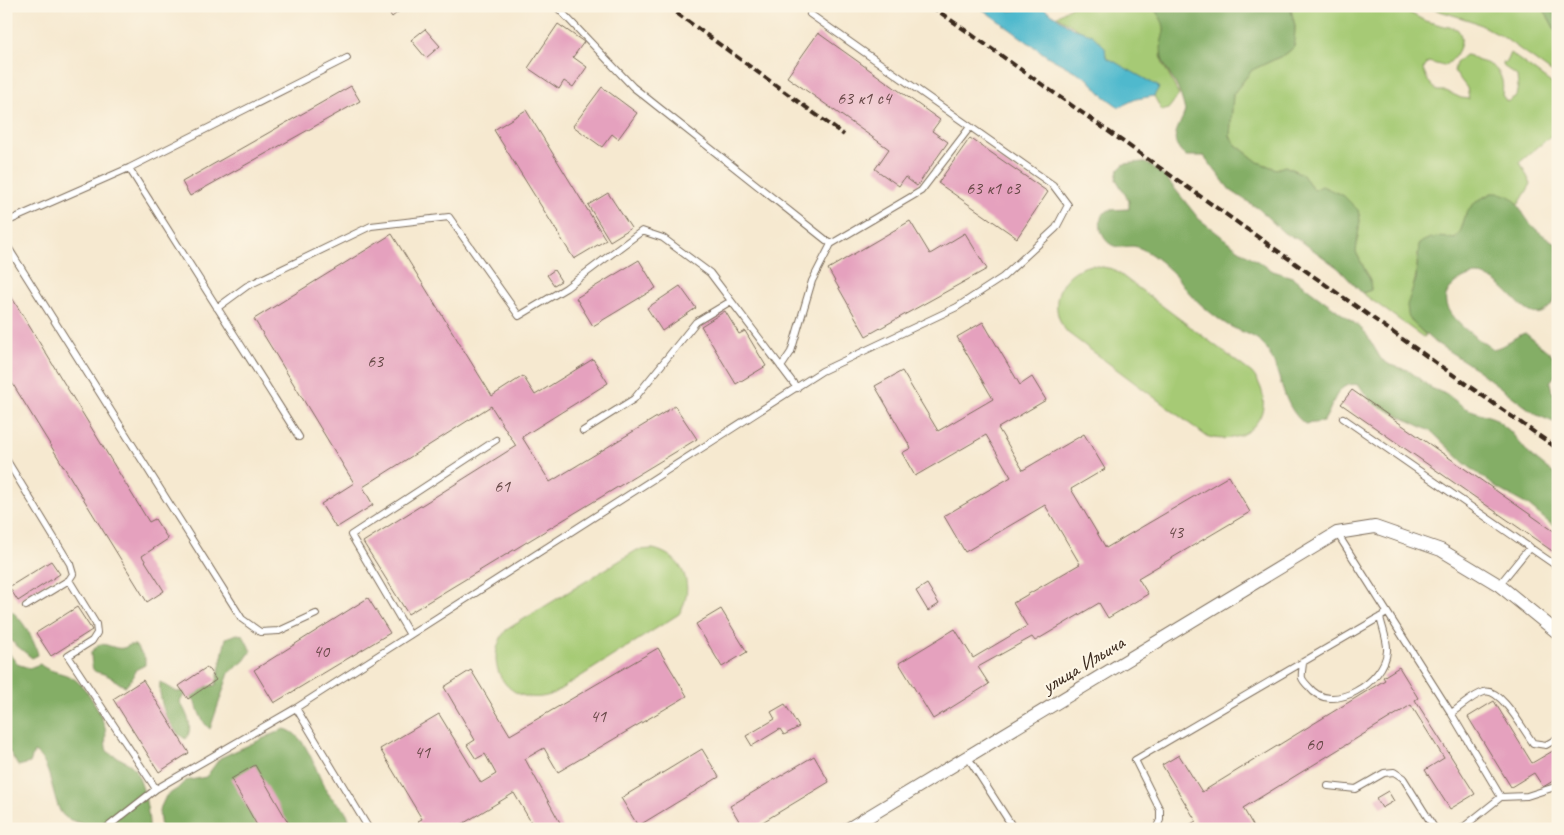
<svg xmlns="http://www.w3.org/2000/svg" width="1564" height="835" viewBox="0 0 1564 835" font-family="Caveat,sans-serif">
	<style>
		.green { fill: #a6ca74; stroke: #707a49 }
		.forest { fill: #84ae66; stroke: #606c42 }
		.water { fill: #50b9cd; stroke: #467276 }
		.building { fill: #e5a1be }
		.lines { fill: none; stroke-linecap: round; stroke-linejoin: round }
		.service-casing { stroke: #7c6d5c; stroke-width: 8 }
		.minor-casing { stroke: #7c6d5c; stroke-width: 14 }
		.service { stroke: #fff; stroke-width: 6 }
		.minor { stroke: #fff; stroke-width: 12 }
		.rail { stroke: #3b2a1e; stroke-width: 4; stroke-dasharray: 8 4; stroke-linecap: butt }
		.labels { text-anchor: middle; stroke-width: 4.5; stroke-linejoin: round; paint-order: stroke }
		.number-label { font-size: 18px; fill: #664846 }
		.street-label { font-size: 20px; fill: #3b2a1e; stroke: #fcf5e5 }
	</style>
	<rect width="100%" height="100%" fill="#fcf5e5"/>
	<filter id="ink" filterUnits="userSpaceOnUse"><feTurbulence type="fractalNoise" baseFrequency=".02" numOctaves="2"/><feDisplacementMap in="SourceGraphic" scale="10" xChannelSelector="R" yChannelSelector="G"/><feConvolveMatrix kernelMatrix="1 2 1 2 8 2 1 2 1" color-interpolation-filters="sRGB"/></filter>
	<filter id="wash" filterUnits="userSpaceOnUse"><feTurbulence type="fractalNoise" baseFrequency=".0096" numOctaves="4" result="noise"/><feDisplacementMap in="SourceGraphic" scale="20" xChannelSelector="R" yChannelSelector="G"/><feGaussianBlur stdDeviation="1.12" result="paint"/><feColorMatrix in="noise" values="0 0 0 0 0 0 0 0 0 0 0 0 0 0 0 0 0 1.4 0 .05"/><feComposite in="paint" operator="in"/></filter>
	<g filter="url(#wash)">
		<rect width="100%" height="100%" fill="#f6e9d0"/>
		<path class="green" d="M1072,6H1152L1163,21L1165,29L1161,55L1163,64L1179,95L1168,109L1162,111L1154,96L1159,87L1106,57L1105,47L1057,16Z
			M1290,6H1397L1425,21L1457,29C1468,40 1455,61 1444,66L1428,62L1423,69L1428,81L1437,91H1446L1461,98L1469,99L1467,88L1454,71L1456,63L1465,55C1471,55 1474,59 1479,61C1498,65 1505,77 1502,95L1507,102L1516,96L1518,86L1517,76L1503,66L1502,63L1506,62L1510,53L1558,88V130L1520,162L1531,184L1519,204L1511,198L1492,193C1482,198 1468,205 1465,217C1462,226 1462,231 1455,239L1435,237L1417,253C1421,294 1392,301 1426,336L1423,337L1362,293L1371,290L1370,280L1356,252L1360,220L1358,210L1344,196L1314,190L1302,174L1285,166L1276,169L1258,162L1235,144L1230,136L1233,94L1252,70L1286,54L1294,47L1295,26Z
			M1424,6H1542L1558,35V77L1503,37L1475,22Z
			M1092,265L1113,269L1252,373C1282,409 1248,450 1206,436L1068,333C1045,308 1059,270 1092,265Z
			M653,549C684,556 696,587 679,614L553,694C511,710 479,666 506,630L637,550Z"/>
		<path class="forest" d="M1152,6H1290L1295,26L1294,47L1286,54L1252,70L1233,94L1230,136L1235,144L1258,162L1276,169L1285,166L1302,174L1314,190L1322,186L1344,196L1358,210L1360,220L1356,252L1370,280L1371,290L1362,293L1338,268L1301,241L1284,233L1259,209L1230,190L1204,156H1186C1166,139 1179,130 1185,111C1183,102 1180,92 1176,85C1171,76 1164,67 1162,57C1157,30 1175,35 1152,6Z
			M1542,6H1558V35Z
			M1143,162L1152,166L1167,179L1199,219L1238,249L1273,271L1292,277L1357,325L1365,332L1381,359L1390,365L1408,370L1431,388L1448,395L1465,408L1494,418L1510,431L1529,454L1558,477V530L1529,506L1498,489L1463,462L1432,432L1375,404L1369,399L1359,385C1335,380 1334,407 1323,422L1305,424C1279,404 1283,369 1263,344C1253,333 1235,331 1223,322C1210,313 1196,301 1186,289C1181,285 1179,278 1174,274C1165,265 1150,251 1137,247C1131,245 1128,247 1122,247C1104,248 1097,228 1102,215L1109,210L1129,209V201L1116,179L1118,170L1124,164Z
			M1492,193C1518,192 1517,208 1530,223C1537,232 1548,238 1558,245C1558,265 1564,298 1545,311C1519,329 1499,249 1455,284C1425,307 1475,336 1492,349C1506,347 1512,337 1525,333L1556,358L1558,372L1550,382L1552,392L1558,394V424L1537,415L1472,366L1433,341L1413,323L1408,315L1407,305L1416,279L1419,244C1431,235 1441,237 1455,239C1462,231 1462,226 1465,217C1468,205 1482,198 1492,193Z
			M6,609C19,611 36,643 38,655L32,658L6,637Z
			M237,634L243,635L251,651L244,661L229,673L210,729C197,719 199,700 186,691L180,702C187,714 194,727 186,739C168,731 158,700 160,682L177,692L216,685L226,638Z
			M100,644C111,644 119,653 129,645H135L145,658V665L135,670L134,676L126,686C120,685 117,681 112,678C94,667 92,680 91,652Z
			M6,649L17,664L29,668L40,664C46,671 61,672 71,677C86,685 100,711 105,728C107,735 104,743 107,751C114,757 123,759 131,765C142,775 150,814 149,829H93C83,821 66,823 60,811C52,794 50,760 34,752L30,763L18,766L10,752H6Z
			M284,729C307,733 316,774 327,792C332,800 341,804 346,812C350,818 348,823 354,829H161L159,811L166,796L177,789L185,781L206,777L220,758Z"/>
		<path class="water" d="M978,6H1000L1009,11L1018,10L1020,6H1041L1072,28L1091,34L1105,47L1106,57L1159,87L1154,96L1136,99L1119,107L1104,96L1087,78L1047,56Z"/>
		<g id="blocks">
			<path class="building" d="M384,6H400L402,9L392,17Z
				M558,24L584,42L573,57L587,67L573,87L564,81L559,89L528,68Z
				M425,29L440,46L426,58L411,40Z
				M818,33L940,120L932,131L948,142L917,186L905,177L899,186L875,169L889,149L787,77Z
				M351,86L360,101L190,196L182,182Z
				M602,87L637,113L618,139L612,134L602,147L573,126Z
				M526,110L606,240L574,259L494,130Z
				M970,138L1048,192L1017,238L938,183Z
				M608,193L631,228L610,241L588,205Z
				M910,221L930,254L965,233L987,269L866,336L828,269Z
				M392,234L492,396L523,376L535,395L593,359L608,383L522,437L550,482L675,406L697,439L408,614L363,542L516,446L491,406L363,487L373,505L336,528L321,504L354,483L254,319Z
				M639,260L656,288L593,326L576,298Z
				M554,270L561,281L554,285L547,275Z
				M680,286L696,308L662,331L647,308Z
				M6,288L149,522L155,519L168,539L142,556L164,591L147,602L6,373Z
				M725,311L739,334L745,331L766,366L736,384L701,326Z
				M983,322L1020,385L1032,377L1046,400L998,428L1023,470L1084,434L1105,469L1071,489L1106,548L1229,476L1250,512L1138,578L1148,594L1108,618L1099,603L1035,641L1032,637L978,667L989,684L933,719L899,663L955,629L973,658L1027,626L1013,603L1080,564L1045,505L965,552L944,516L1011,477L986,435L915,476L902,453L911,448L875,386L902,371L938,431L993,399L957,337Z
				M1352,390L1558,534V555L1341,404Z
				M51,561L60,574L18,601L9,587Z
				M927,584L939,604L928,611L916,591Z
				M368,598L390,633L274,703L254,670Z
				M77,607L92,630L51,656L36,633Z
				M721,609L747,652L722,667L696,624Z
				M658,648L687,696L558,772L544,748L525,759L563,828L535,829L514,793L454,829H422L418,821L422,819L380,749L439,714L481,783L496,774L485,754L476,759L467,745L475,740L444,687L471,670L510,735Z
				M207,667L216,680L188,699L179,686Z
				M1399,667L1418,698L1415,700L1475,794L1450,809L1425,770L1444,758L1411,705L1243,808L1255,829H1182L1196,821L1162,765L1179,755L1202,792L1385,680L1383,677Z
				M143,680L189,753L159,772L113,699Z
				M1494,701L1532,763L1558,748V778L1543,787L1534,773L1511,787L1468,717Z
				M785,704L799,727L784,735L780,729L752,746L746,736L775,719L771,712Z
				M702,749L719,777L638,826L621,798Z
				M814,756L829,782L751,829H744L730,806Z
				M255,765L292,829H259L231,779Z
				M1388,791L1394,801L1382,808L1376,798Z"/>
		</g>
	</g>
	<g filter="url(#ink)">
		<use href="#blocks" fill-opacity="0" stroke="#7c6d5c" stroke-width="1"/>
		<g class="lines">
			<defs>
				<path id="service" d="M556,6L633,87L831,244
					M129,168L299,437
					M6,222L129,168L347,58
					M6,244L242,619L260,632L279,631L316,614
					M217,308L247,286L371,226L449,217L519,316L566,288L642,231L663,238L710,273L797,388
					M781,367L791,352L812,281L831,244L921,191L970,127
					M1343,418L1558,567
					M583,431L634,399L696,322L731,301
					M6,459L70,564L73,574L69,580L26,606
					M1337,533L1451,713L1501,797L1527,796L1558,786
					M69,580L96,624L97,633L92,641L68,656L156,789
					M1499,585L1530,547
					M410,635L351,535L496,440
					M1303,662C1303,667 1301,674 1302,678C1303,681 1307,685 1309,687C1331,716 1385,682 1387,651C1388,641 1382,627 1380,617
					M296,708L369,829
					M1451,713C1461,707 1473,695 1484,692C1500,686 1524,731 1533,743L1546,745L1558,738
					M967,756L1014,829
					M1328,786L1356,789L1384,773L1394,772L1403,778L1435,829
					M105,829L156,789L296,708L822,371L957,307L1003,277L1056,228L1068,205L1053,185L810,14
					M1156,829L1160,820V810L1135,760L1387,613
					M1461,829L1501,797"/>
				<path id="minor" d="M848,829L1337,533L1375,527L1441,550L1499,585L1558,633"/>
			</defs>
			<use href="#service" class="service-casing"/>
			<use href="#minor" class="minor-casing"/>
			<use href="#service" class="service"/>
			<use href="#minor" class="minor"/>
			<path class="rail" d="M667,6L844,135
				M931,6L1558,449"/>
		</g>
	</g>
	<g class="labels">
		<g class="number-label">
			<text x="864" y="104">63 к1 с4</text>
			<text x="993" y="194">63 к1 с3</text>
			<text x="375" y="367">63</text>
			<text x="502" y="492">61</text>
			<text x="1175" y="538">43</text>
			<text x="321" y="657">40</text>
			<text x="598" y="722">41</text>
			<text x="1314" y="750">60</text>
			<text x="422" y="758">41</text>
		</g>
		<g class="street-label">
			<text transform="translate(1083 664) rotate(-31)" y="7">улица Ильича</text>
		</g>
	</g>
	<rect width="1564" height="835" fill="none" stroke="#fcf5e5" stroke-width="25"/>
</svg>
